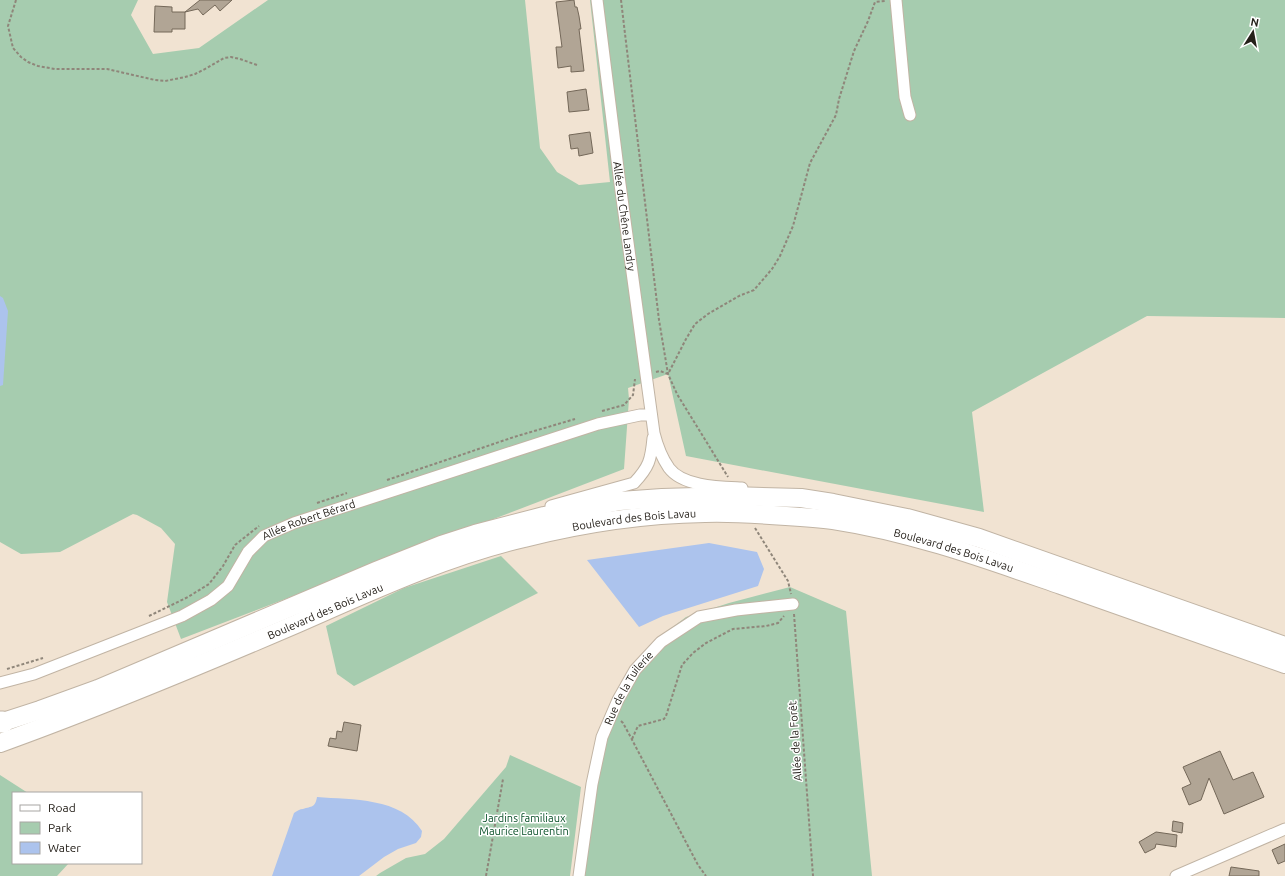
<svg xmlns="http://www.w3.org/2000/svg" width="1285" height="876" viewBox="0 0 1285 876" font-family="Ubuntu,sans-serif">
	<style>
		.green { fill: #a6ccaf }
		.water { fill: #acc3ed }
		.building { fill: #b1a595; stroke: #746859 }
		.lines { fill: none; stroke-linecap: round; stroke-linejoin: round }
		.street-casing { stroke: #c1b4a4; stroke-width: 13 }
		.primary-casing { stroke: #c1b4a4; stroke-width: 20 }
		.highway-casing { stroke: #c1b4a4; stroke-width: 23 }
		.path { stroke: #8f867a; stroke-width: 2; stroke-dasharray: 3 2; stroke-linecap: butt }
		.street { stroke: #fff; stroke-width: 11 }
		.primary { stroke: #fff; stroke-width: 18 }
		.highway { stroke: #fff; stroke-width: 21 }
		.labels { text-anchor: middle; stroke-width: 3; stroke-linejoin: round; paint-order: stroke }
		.street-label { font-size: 11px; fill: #25201a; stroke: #fff }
		.park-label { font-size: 11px; fill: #095028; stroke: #fff }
	</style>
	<rect width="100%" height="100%" fill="#f1e3d2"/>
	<path class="green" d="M0,0H138L131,15L153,54L199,48L268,0H525L540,148L557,172L579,185L610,182L590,0H1285V318L1147,316L972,412L984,512L686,456L668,374L628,388L629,399L624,469L181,639L167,602L175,544L161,528L137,515L133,514L60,552L21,554L0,542Z
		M501,556L538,593L354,686L337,674L326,626L404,588Z
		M790,587L846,611L872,876H584L597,785L614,706L633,670L652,643L686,617L729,603Z
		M510,755L581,787L570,876H376L380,873L406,858L425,854L444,839L506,767Z
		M0,775L28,793H13V863H69L57,876H0Z"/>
	<path class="water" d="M0,296L3,298L8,311L3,385L0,386Z
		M709,543L757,552L764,569L758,586L663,616L639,627L587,560Z
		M317,797C352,800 401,797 422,831L421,837L416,843L398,849L384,857L359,876H272L294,813C297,811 300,809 303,809C312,806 315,808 317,797Z"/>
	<path class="building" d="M200,0H232L220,11L215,5L203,15L198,9L185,12V29H172V32H154L155,6L172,7V12H185Z
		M574,0L575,7H577L579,16L581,29H579L584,71L571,72V66L558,68L556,47H562L556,2Z
		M586,89L589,110L569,112L567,92Z
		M590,132L593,153L579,156L578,148L571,149L569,135Z
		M344,722L361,725L357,751L328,746L330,738L336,739L337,731L342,732Z
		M1220,751L1233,780L1253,772L1264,797L1224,814L1209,778L1201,800L1189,805L1182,788L1191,784L1183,767Z
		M1173,821L1183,823L1182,833L1172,831Z
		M1156,832L1177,835L1176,847L1156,844L1155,848L1145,853L1139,842Z
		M1285,844V861L1278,864L1272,850Z
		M1231,867L1259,871V876H1229Z"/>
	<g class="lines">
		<defs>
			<g id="street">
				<path id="s1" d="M597,0L620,184L654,433C657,445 662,458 669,468C683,487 721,487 742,488"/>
				<path d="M896,0L905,97L910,115"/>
				<path d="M551,506L634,483C649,467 651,460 653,438"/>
				<path id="s2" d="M0,683L34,674L182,616L211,600L228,586L248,552L264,536L294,523L598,424L640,415H651"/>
				<path id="s3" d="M579,876L592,784L602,737L618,700L635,670L661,642L699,617L736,610L793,604"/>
				<path d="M1176,876L1285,829"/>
			</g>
			<g id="primary">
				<path d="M0,723L40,710L98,689L376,571L441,545L475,534L544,516L620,501L662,498L731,496L801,498L833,503L907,518L979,538L1285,646"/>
				<path id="s4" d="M0,743C100,707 198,666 296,624C369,592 446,556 524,538C583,523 644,514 705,513C732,512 759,514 786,516C802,517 818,518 833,520C912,532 986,559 1061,585C1136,611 1210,638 1285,664"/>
			</g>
			<path id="highway" d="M0,722H3"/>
		</defs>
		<use href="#street" class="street-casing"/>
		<use href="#primary" class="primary-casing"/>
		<use href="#highway" class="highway-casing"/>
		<path class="path" d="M16,0L8,26L13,48L21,57L28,62L38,66L55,69H107L155,80L165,81L185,77L195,74L207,68L224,58L231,57L240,59L257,65
			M621,0L659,320L668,374L677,394L728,477
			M656,372L660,371L668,374L686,339L695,324L708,314L739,296L754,290L772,269L780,256L793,226L810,163L836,115L839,99L854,51L868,21L875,2L885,1
			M602,411L624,405L633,395L635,379
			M387,480L514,437L575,419
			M317,503L347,493
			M755,528L788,581L791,594
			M794,614L813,876
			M149,616L188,597L209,584L223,566L235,545L259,526
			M7,669L43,658
			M621,721L623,723L629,734L698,865L706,876
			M632,739L638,726L664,719L666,716L682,665L693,653L706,643L733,629L766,626L778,623L784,616
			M486,876L503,779"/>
		<use href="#street" class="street"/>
		<use href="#primary" class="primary"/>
		<use href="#highway" class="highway"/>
	</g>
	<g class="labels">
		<g class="street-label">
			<text dy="4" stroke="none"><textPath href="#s1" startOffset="218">Allée du Chêne Landry</textPath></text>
			<text dy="4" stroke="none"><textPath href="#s2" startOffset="359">Allée Robert Bérard</textPath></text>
			<text dy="4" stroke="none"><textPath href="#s4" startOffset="675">Boulevard des Bois Lavau</textPath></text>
			<text dy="4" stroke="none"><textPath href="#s4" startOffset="999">Boulevard des Bois Lavau</textPath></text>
			<text dy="4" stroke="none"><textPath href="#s4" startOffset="351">Boulevard des Bois Lavau</textPath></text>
			<text dy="4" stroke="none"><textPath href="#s3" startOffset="197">Rue de la Tuilerie</textPath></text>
			<text transform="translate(795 741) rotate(-94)" y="4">Allée de la Forêt</text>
		</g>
		<g class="park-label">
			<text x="524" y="822">Jardins familiaux<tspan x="524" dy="13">Maurice Laurentin</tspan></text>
		</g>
	</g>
	<rect x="12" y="792" width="130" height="72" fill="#ffffff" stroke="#a8a6a3"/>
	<rect x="20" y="805" width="20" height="6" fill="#ffffff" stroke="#a8a6a3"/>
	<text x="48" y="812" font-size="12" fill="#25201a">Road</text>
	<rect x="20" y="822" width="20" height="12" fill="#a6ccaf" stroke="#a8a6a3"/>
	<text x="48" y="832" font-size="12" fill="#25201a">Park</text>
	<rect x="20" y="842" width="20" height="12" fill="#acc3ed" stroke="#a8a6a3"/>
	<text x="48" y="852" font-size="12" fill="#25201a">Water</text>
	<g transform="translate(1253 32) rotate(11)" stroke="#ffffff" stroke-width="3" paint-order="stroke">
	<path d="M0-3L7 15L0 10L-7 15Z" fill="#25201a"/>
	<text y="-6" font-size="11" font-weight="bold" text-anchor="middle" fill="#25201a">N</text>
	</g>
</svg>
